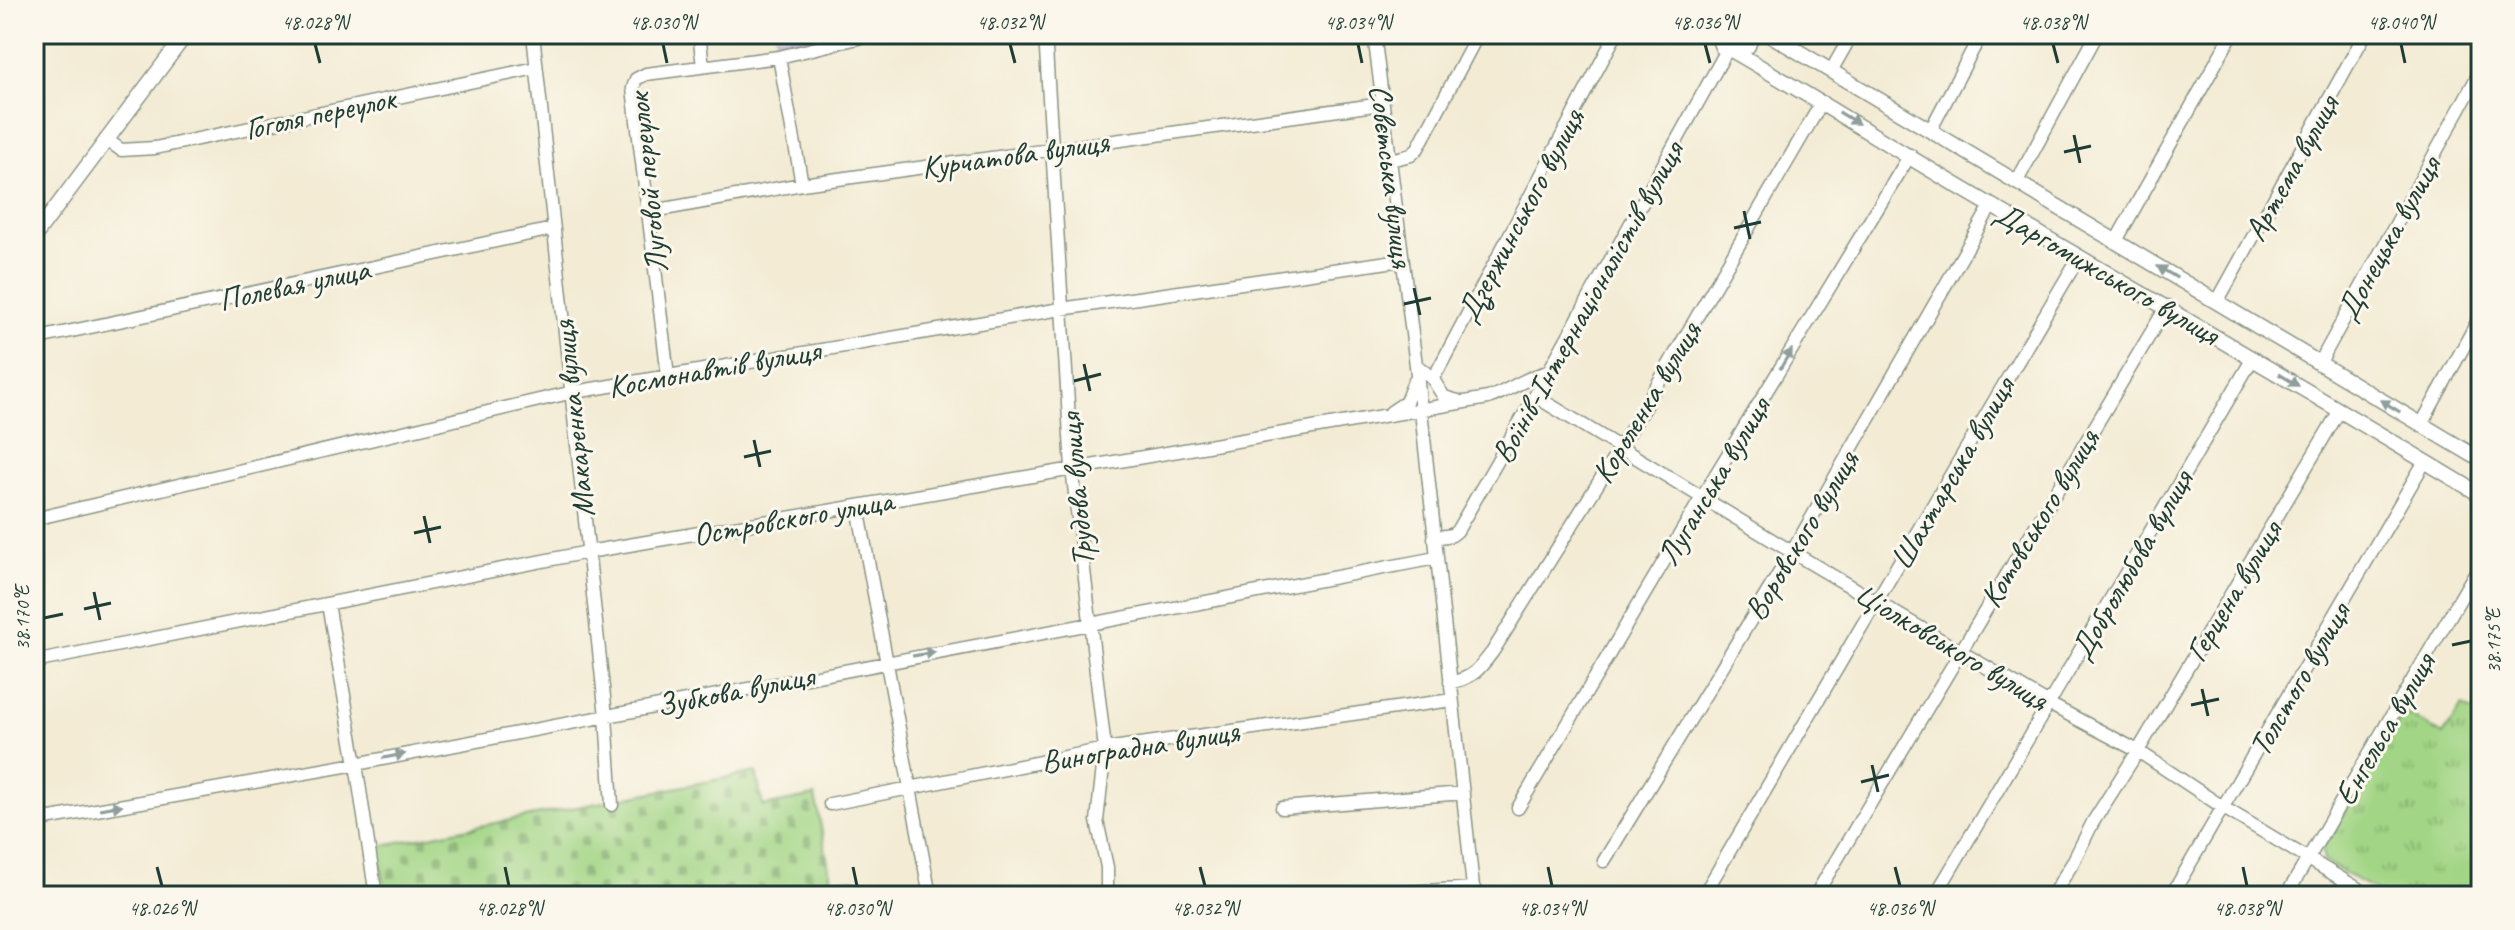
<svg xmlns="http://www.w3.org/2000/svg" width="2515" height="930" viewBox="0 0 2515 930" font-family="Caveat,sans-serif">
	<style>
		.industrial { fill: url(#industrial-grid) }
		.grass { fill: url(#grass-tufts); stroke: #60895c; stroke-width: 2 }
		.cemetery { fill: url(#cemetery-stones); stroke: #60895c; stroke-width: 2 }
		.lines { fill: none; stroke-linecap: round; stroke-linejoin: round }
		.minor-casing { stroke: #899484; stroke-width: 15 }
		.tertiary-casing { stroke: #899484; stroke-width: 17 }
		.minor { stroke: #fff; stroke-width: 12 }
		.tertiary { stroke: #fff; stroke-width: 14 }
		.oneway { fill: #8f9e9a }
		.ticks { fill: none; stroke: #1f3d34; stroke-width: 3 }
		.labels { text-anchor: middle; stroke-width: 6; stroke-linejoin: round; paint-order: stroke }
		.street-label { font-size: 32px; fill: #1f3d34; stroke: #fbf7ec }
		.neatline { fill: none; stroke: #1f3d34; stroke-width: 3 }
		.ticks-label { font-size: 20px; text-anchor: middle; fill: #1f3d34 }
	</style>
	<defs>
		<pattern id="industrial-grid" width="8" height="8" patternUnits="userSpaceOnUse" patternTransform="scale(2)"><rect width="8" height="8" fill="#c8c0d8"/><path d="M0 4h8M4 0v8" fill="none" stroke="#a29db0"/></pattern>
		<pattern id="grass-tufts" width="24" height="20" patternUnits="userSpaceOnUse" patternTransform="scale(2)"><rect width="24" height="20" fill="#a2d585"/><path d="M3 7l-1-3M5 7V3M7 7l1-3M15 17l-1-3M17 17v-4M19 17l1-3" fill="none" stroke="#83ae6e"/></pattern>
		<pattern id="cemetery-stones" width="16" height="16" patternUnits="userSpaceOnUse" patternTransform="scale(2)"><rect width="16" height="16" fill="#a2d585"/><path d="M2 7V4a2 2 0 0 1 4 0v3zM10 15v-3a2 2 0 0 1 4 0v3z" fill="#83ae6e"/></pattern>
	</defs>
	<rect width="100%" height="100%" fill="#fbf7ec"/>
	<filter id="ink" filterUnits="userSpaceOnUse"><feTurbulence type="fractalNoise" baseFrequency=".0125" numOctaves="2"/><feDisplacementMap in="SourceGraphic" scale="16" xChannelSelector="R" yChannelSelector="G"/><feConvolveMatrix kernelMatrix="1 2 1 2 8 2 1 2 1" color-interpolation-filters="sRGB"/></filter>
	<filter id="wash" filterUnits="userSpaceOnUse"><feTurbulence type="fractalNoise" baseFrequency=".006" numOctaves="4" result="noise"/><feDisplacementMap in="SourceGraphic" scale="32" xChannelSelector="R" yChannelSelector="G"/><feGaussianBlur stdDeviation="1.8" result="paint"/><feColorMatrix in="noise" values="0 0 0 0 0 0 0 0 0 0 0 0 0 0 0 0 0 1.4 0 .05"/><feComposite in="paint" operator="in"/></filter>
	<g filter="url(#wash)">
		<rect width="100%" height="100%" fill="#f3ebd4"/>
		<path class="industrial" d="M775,34H831L778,49Z"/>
		<path class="grass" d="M2462,706L2481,715V896H2385L2324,861L2322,849L2404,712L2443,735Z"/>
		<path class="cemetery" d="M756,772L763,806L815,796L831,879H855L857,896H386L378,846Z"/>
	</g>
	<g filter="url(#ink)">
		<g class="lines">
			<defs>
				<path id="minor" d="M533,34L606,716L612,805
					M699,34L703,66
					M1045,34L1072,468L1105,749L1097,821L1107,867V896
					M1374,34L1416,365L1474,896
					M779,57L802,184
					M1831,71L1852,34
					M1930,131L1981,34
					M106,139L121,150L155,148L536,68
					M1390,160L1411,155L1418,148L1478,34
					M2016,183L2097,34
					M648,212L802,184L1382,104
					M2116,241L2232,34
					M2217,302L2365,34
					M34,339L553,229
					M2319,364L2481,70
					M1416,365L1432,378L1438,370L1616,34
					M668,376L633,88L636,79L646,74L779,57L858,38L864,34
					M1432,378L1444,397L1458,401
					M1535,396L1792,552L2049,704L2138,751L2224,808L2370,896
					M1391,412L1406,402L1414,381
					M2421,425L2481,315
					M858,507L930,896
					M34,519L569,393L1061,309L1402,260
					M1434,538L1452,535L1457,531L1535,396L1727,50
					M328,604L356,764L376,896
					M34,662L588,552L1488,398C1509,391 1527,376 1549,372
					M1450,682C1472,680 1481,667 1493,651L1621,447L1822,102
					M830,804L1105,749L1452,700
					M1282,808L1463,793
					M1518,808L1702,497L1910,155
					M34,821L356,764L1436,558
					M1604,861L1792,552L1991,206
					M1345,896L1474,888
					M1703,896L2079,257
					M1815,896L2167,306
					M1935,896L2253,358
					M2052,896L2072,864L2093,822L2138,751L2340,410
					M2171,896L2425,461
					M2286,896L2481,563"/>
				<path id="tertiary" d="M1717,34L1722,47L1733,51L1748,46L1752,34
					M1769,34L2481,460
					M1733,51C1820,101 1905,156 1992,206C2156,302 2319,397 2481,495
					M34,237L186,34"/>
			</defs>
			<use href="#minor" class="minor-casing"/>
			<use href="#tertiary" class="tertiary-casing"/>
			<use href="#minor" class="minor"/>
			<use href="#tertiary" class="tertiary"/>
		</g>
		<defs><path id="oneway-solid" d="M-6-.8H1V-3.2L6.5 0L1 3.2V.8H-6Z" transform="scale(2)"/></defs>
		<g class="oneway">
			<use href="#oneway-solid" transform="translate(1849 118) rotate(31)"/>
			<use href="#oneway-solid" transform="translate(2167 272) rotate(-149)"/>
			<use href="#oneway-solid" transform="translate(1786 359) rotate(-59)"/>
			<use href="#oneway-solid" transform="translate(2289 380) rotate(31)"/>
			<use href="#oneway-solid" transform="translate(2390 406) rotate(-149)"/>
			<use href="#oneway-solid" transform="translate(924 654) rotate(-10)"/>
			<use href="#oneway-solid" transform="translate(394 756) rotate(-11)"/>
			<use href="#oneway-solid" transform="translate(111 807) rotate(-10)"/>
		</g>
	</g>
	<path class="ticks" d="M315,44L320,63M663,44L667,63M1010,44L1015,63M1358,44L1362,63M1705,44L1710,63M2053,44L2058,63M2401,44L2405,63M2074,135L2080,163M2064,152L2091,146M1744,211L1750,239M1734,228L1761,222M1414,288L1420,315M1404,304L1431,298M1084,364L1090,391M1074,381L1101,374M754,440L760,467M744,457L771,451M424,516L430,543M414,533L441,527M94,592L100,620M84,609L111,603M44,618L63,614M2452,645L2471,641M2202,689L2208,716M2191,705L2219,699M1872,765L1878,792M1861,782L1889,775M157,867L162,886M505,867L509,886M853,867L857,886M1200,867L1205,886M1548,867L1552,886M1895,867L1900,886M2243,867L2247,886"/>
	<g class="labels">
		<g class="street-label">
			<text transform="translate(320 113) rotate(-12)" y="11">Гоголя переулок</text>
			<text transform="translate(1015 154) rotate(-8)" y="11">Курчатова вулиця</text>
			<text transform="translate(2291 168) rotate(-61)" y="11">Артема вулиця</text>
			<text transform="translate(1392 176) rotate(83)" y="11">Совєтська вулиця</text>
			<text transform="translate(647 183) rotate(-96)" y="11">Луговой переулок</text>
			<text transform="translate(1520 215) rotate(-62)" y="11">Дзержинського вулиця</text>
			<text transform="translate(2388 238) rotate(-61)" y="11">Донецька вулиця</text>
			<text transform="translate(2107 273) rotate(30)" y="11">Даргомижського вулиця</text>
			<text transform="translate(294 284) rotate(-12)" y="11">Полевая улица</text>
			<text transform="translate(1587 302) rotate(-61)" y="11">Воїнів-Інтернаціоналістів вулиця</text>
			<text transform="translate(714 368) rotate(-10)" y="11">Космонавтів вулиця</text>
			<text transform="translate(1646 402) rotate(-59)" y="11">Короленка вулиця</text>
			<text transform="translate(573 419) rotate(-96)" y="11">Макаренка вулиця</text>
			<text transform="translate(1952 473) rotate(-60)" y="11">Шахтарська вулиця</text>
			<text transform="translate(1713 481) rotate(-59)" y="11">Луганська вулиця</text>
			<text transform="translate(1076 490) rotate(-95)" y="11">Трудова вулиця</text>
			<text transform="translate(793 517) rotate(-10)" y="11">Островского улица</text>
			<text transform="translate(2039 518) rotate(-59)" y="11">Котовського вулиця</text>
			<text transform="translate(1801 535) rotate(-59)" y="11">Воровского вулиця</text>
			<text transform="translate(2131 565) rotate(-60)" y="11">Добролюбова вулиця</text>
			<text transform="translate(2233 591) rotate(-59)" y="11">Герцена вулиця</text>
			<text transform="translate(1952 646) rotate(31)" y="11">Ціолковського вулиця</text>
			<text transform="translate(2299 679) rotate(-60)" y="11">Толстого вулиця</text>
			<text transform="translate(735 690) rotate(-11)" y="11">Зубкова вулиця</text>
			<text transform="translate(2384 729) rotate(-60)" y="11">Енгельса вулиця</text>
			<text transform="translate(1140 746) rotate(-9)" y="11">Виноградна вулиця</text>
		</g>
	</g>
	<rect width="2515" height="930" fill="none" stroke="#fbf7ec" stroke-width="88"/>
	<rect x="44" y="44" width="2427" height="842" class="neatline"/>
	<g class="ticks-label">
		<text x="315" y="29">48.028°N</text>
		<text x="663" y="29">48.030°N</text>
		<text x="1010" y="29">48.032°N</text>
		<text x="1358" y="29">48.034°N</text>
		<text x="1705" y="29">48.036°N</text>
		<text x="2053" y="29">48.038°N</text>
		<text x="2401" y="29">48.040°N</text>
		<text transform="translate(22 618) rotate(-90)" y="7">38.170°E</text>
		<text transform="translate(2493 641) rotate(-90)" y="7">38.175°E</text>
		<text x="162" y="915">48.026°N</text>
		<text x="509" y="915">48.028°N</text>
		<text x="857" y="915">48.030°N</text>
		<text x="1205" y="915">48.032°N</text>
		<text x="1552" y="915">48.034°N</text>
		<text x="1900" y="915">48.036°N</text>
		<text x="2247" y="915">48.038°N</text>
	</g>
</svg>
